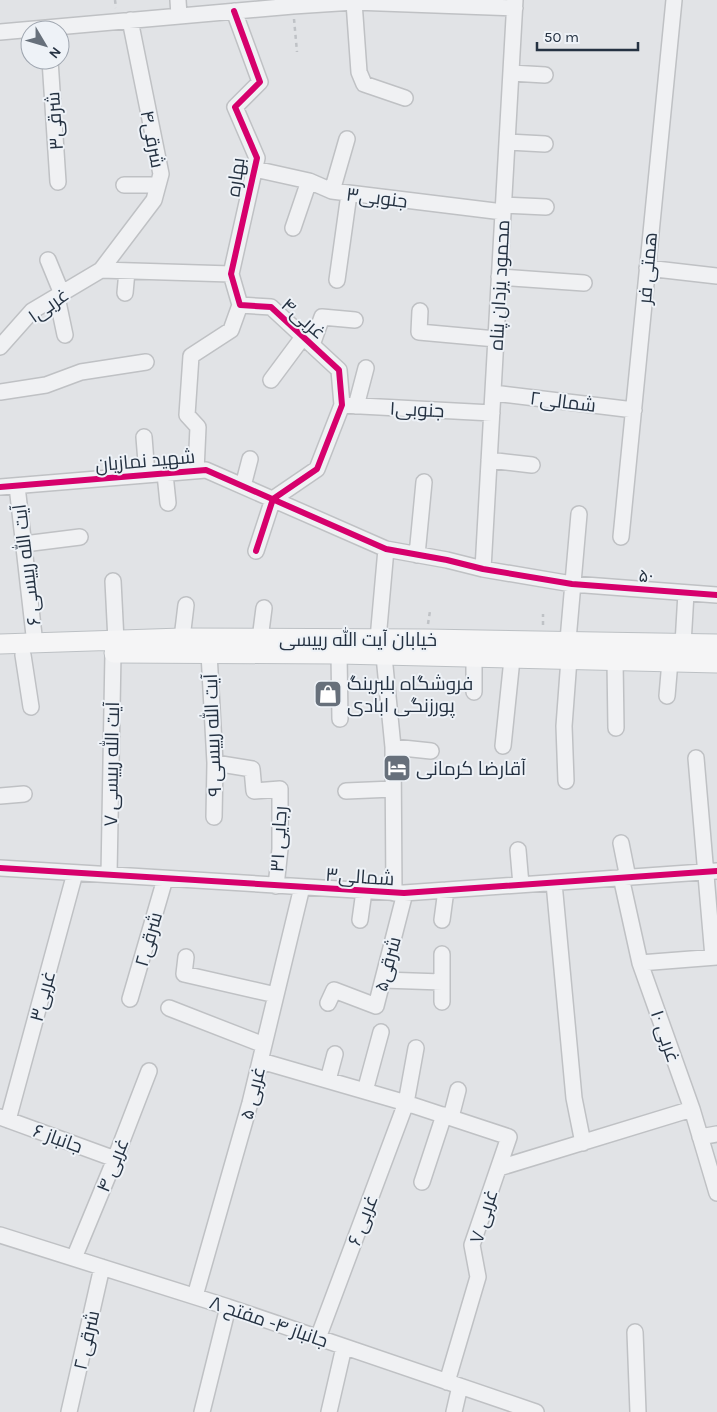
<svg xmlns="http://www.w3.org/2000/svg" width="717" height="1412" viewBox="0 0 717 1412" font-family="Karla,Cairo,sans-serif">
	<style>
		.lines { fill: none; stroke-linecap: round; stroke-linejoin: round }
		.minor-casing { stroke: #bfc1c4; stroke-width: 18 }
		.major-casing { stroke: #bcc0c4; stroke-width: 21 }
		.path { stroke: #bfc2c6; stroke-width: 2.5; stroke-dasharray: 4 4; stroke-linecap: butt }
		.minor { stroke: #f0f1f3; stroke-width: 15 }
		.major { stroke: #f5f5f6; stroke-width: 19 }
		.cycleway-casing { stroke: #eef2f7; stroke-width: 9 }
		.cycleway { stroke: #d6006c; stroke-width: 6 }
		.labels { text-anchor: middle; stroke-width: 4; stroke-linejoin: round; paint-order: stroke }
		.street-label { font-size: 19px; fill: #253242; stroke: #eef2f7 }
		.poi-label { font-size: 19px; fill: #253242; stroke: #eef2f7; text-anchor: start }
	</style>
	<rect width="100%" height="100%" fill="#e1e3e6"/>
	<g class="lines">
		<defs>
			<path id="minor" d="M178,0L179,16
				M354,2L359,72L364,84L405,98
				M234,11L260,82L235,107L257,158L231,274L240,305L271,307L339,370L342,405L317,469L273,499L256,551
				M0,32L293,6L354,2L515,8
				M50,60L58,182
				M511,73L545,75
				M507,142L545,144
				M255,169L309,181L332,191L503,212
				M124,185H158
				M332,191L347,139
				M504,205L546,207
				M293,228L309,181
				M48,260L62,294
				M647,268L717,276
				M101,270L231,274
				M499,277L584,283
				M337,280L349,194
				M125,293L127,271
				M57,297L65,335
				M420,311L419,332L496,339
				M312,345L322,317L355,320
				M0,347L32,311L101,270L154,200L161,174L130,20
				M271,380L303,337
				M0,392L46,385L81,372L146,362
				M493,393L634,410
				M342,405L492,413
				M356,406L366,368
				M144,437L147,475
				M489,460L532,465
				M196,471L198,427L187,415L191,356L231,330L240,305
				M165,474L168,503
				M17,486L35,644
				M243,486L250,459
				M0,487L206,470L386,549L447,560L483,569L572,584L717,595
				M621,537L674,0
				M24,544L80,537
				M417,555L424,482
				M483,569L515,0
				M113,581L116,641
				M182,638L186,605
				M260,639L264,608
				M378,639L386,549
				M568,640L579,514
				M683,644L686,593
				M209,653L215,763L214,817
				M339,654L340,719
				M23,655L31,707
				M384,656L393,747L394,893
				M615,661L616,728
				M474,692V657
				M667,696L670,661
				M503,746L512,659
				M393,747L431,751
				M696,758L713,957
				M215,763L252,769L254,791L280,789V849L276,886
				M566,781L564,726L569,659
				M346,791L393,789
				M0,796L24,794
				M621,843L628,878
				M518,850L521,885
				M0,868L404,893L717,871
				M109,875L113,653
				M621,877L640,963L692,1109L717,1193
				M554,883L574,1098L583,1143
				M360,920L364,891
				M442,920L446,890
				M186,957L184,974L276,995
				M640,963L717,957
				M383,980L442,982
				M130,999L165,879
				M442,1002V954
				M328,1003L334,990L376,1006L405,893
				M169,1008L264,1045
				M261,1061L406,1103L509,1137L472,1245L478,1277L447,1382
				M328,1080L335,1054
				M365,1091L381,1032
				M0,1117L115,1159
				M451,1117L458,1090
				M8,1120L75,873
				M700,1137L717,1134
				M499,1168L692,1109
				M422,1182L444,1115
				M0,1235L228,1307L536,1412
				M74,1258L115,1159L149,1071
				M195,1296L250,1103L302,887
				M635,1332L638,1412
				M318,1338L406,1103L416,1048
				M69,1412L102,1267
				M202,1412L228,1307
				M329,1412L344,1347
				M454,1412L460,1386"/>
			<path id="major" d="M0,644L182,638L426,639L717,644
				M114,653L339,654L717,663"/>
		</defs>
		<use href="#minor" class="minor-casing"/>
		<use href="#major" class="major-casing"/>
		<path class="path" d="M115,0L116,8
			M294,19L297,52
			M428,624L430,611
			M543,625V614"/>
		<use href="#minor" class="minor"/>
		<use href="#major" class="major"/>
		<defs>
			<path id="cycleway" d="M234,11L260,82L235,107L257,158L231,274L240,305L271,307L339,370L342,405L317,469L273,499L256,551
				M0,487L206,470L386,549L447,560L483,569L572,584L717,595
				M0,868L404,893L717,871"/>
		</defs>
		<use href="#cycleway" class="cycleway-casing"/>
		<use href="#cycleway" class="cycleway"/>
	</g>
	<defs>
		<symbol id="shop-square" viewBox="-11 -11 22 22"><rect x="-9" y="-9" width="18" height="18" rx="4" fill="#67707b" stroke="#eef2f7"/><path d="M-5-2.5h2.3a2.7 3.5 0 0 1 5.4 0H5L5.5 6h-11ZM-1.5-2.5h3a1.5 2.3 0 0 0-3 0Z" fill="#fff"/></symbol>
		<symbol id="hotel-square" viewBox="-11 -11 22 22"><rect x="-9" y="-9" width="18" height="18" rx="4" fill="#67707b" stroke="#eef2f7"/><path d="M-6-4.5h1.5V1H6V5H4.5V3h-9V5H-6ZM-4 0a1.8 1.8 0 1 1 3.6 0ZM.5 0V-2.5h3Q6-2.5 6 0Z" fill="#fff"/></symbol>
	</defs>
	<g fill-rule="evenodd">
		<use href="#shop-square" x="312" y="678" width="32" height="32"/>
		<use href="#hotel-square" x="381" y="752" width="32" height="32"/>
	</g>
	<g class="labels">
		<g class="street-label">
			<text transform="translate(54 121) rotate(-94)" y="7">شرقی۳</text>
			<text transform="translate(153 139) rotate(79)" y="7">شرقی۴</text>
			<text transform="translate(235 177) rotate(-82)" y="7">بهاره</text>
			<text transform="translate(377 197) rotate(7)" y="7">جنوبی۳</text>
			<text transform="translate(647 268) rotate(-85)" y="7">همتی فر</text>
			<text transform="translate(499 285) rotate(-87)" y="7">محمود یزدان پناه</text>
			<text transform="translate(48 305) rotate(-35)" y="7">غربی۱</text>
			<text transform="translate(304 318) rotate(41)" y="7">غربی۴</text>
			<text transform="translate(563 401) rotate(7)" y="7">شمالی۲</text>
			<text transform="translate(417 409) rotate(3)" y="7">جنوبی۱</text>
			<text transform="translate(145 460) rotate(-5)" y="7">شهید نمازیان</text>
			<text transform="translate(26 565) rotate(-97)" y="7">آیت الله رییسی ۶</text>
			<text transform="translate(646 575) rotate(4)" y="7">۵۰</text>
			<text x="358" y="646">خیابان آیت الله رییسی</text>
			<text transform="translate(212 735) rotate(-92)" y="7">آیت الله رییسی ۹</text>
			<text transform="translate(111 764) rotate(-89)" y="7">آیت الله رییسی ۷</text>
			<text transform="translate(278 839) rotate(-87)" y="7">رجایی ۳۱</text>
			<text transform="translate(360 876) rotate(4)" y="7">شمالی۳</text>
			<text transform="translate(148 939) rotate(-74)" y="7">شرقی۲</text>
			<text transform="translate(387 964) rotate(-75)" y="7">شرقی۵</text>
			<text transform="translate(42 996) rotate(-75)" y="7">غربی۳</text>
			<text transform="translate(666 1036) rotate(71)" y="7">غربی ۱۰</text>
			<text transform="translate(252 1093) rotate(-76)" y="7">غربی ۵</text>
			<text transform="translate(58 1138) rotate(20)" y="7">جانباز ۶</text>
			<text transform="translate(112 1165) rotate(-68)" y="7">غربی ۴</text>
			<text transform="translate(483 1216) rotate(-73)" y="7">غربی ۷</text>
			<text transform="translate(362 1220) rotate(-69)" y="7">غربی ۶</text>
			<text transform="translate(269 1321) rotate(19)" y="7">جانباز ۴- مفتح ۸</text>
			<text transform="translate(86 1340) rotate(-77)" y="7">شرقی ۲</text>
		</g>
		<g class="poi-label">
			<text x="347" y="690">فروشگاه بلبرینگ<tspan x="347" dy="22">پورزنگی ابادی</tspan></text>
			<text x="416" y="775">آقارضا کرمانی</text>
		</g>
	</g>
	<g transform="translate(45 45) rotate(128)"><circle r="24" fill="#eef2f7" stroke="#9ea5af"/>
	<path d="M0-4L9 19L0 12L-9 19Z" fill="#67707b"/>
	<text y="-8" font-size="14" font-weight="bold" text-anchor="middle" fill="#253242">N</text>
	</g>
	<path d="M537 42v8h101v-8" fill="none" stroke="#253242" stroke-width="2.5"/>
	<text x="544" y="42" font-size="15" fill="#253242" stroke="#eef2f7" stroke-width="4" paint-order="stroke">50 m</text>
</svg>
